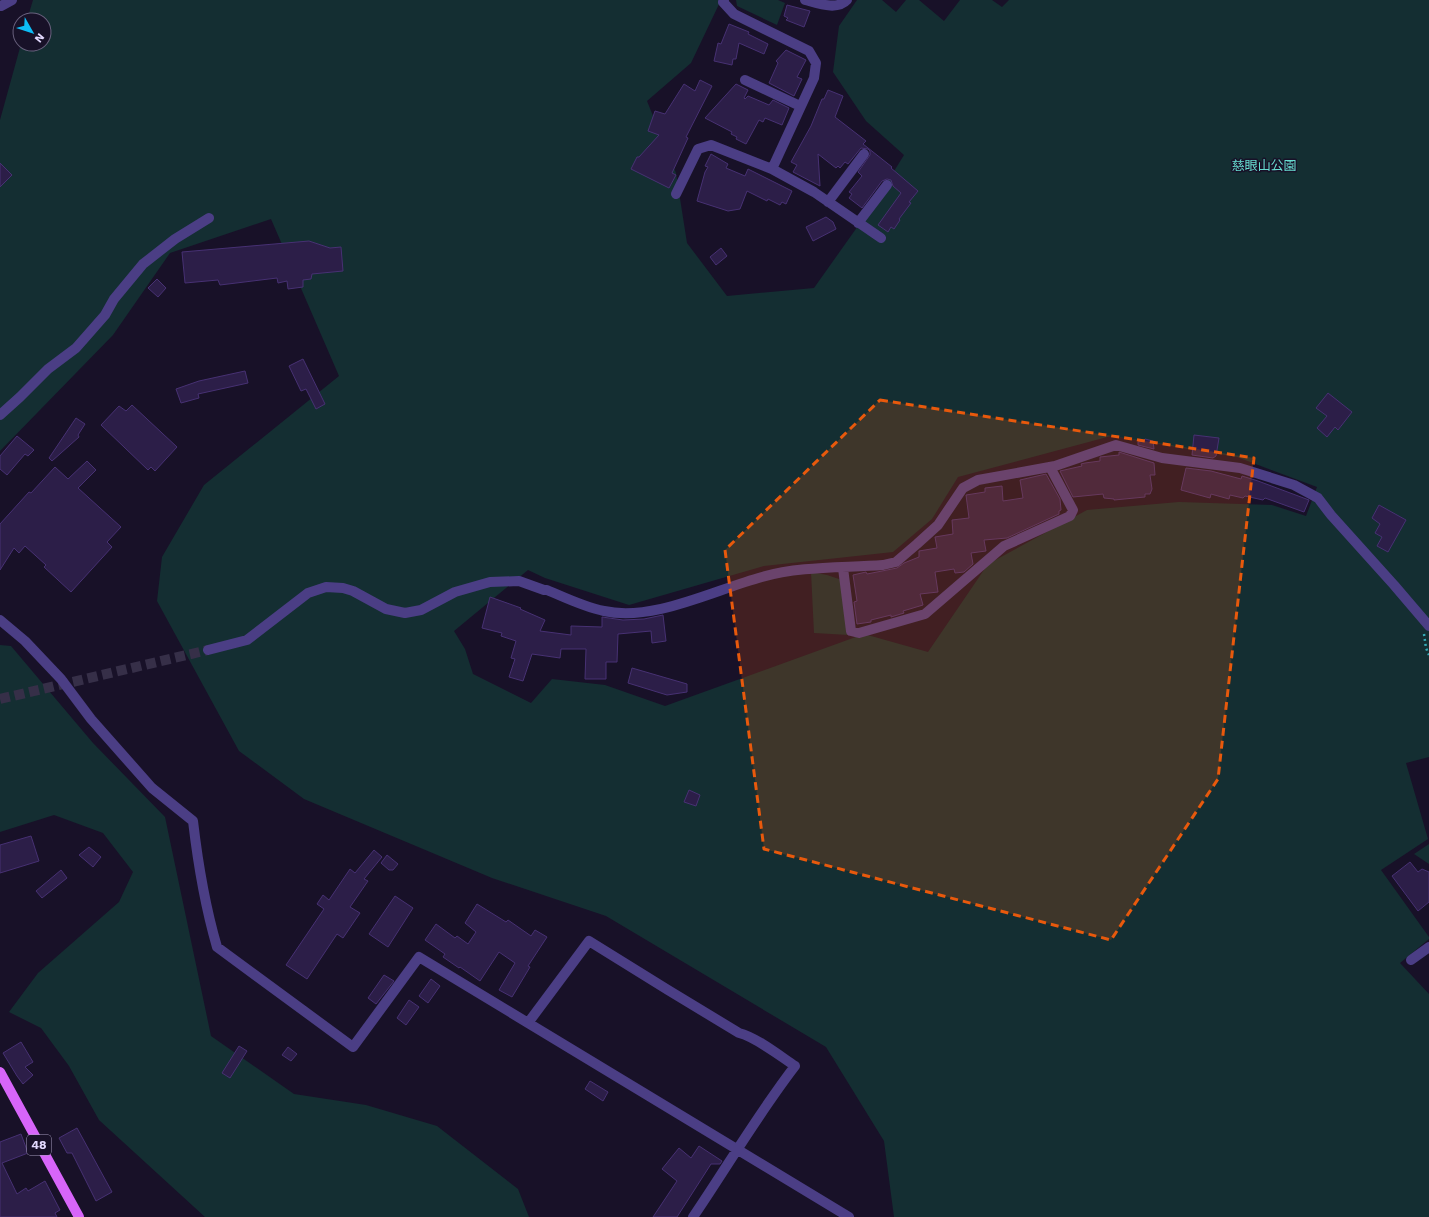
<svg xmlns="http://www.w3.org/2000/svg" width="1429" height="1217" viewBox="0 0 1429 1217" font-family="'Work Sans','Noto Sans JP',sans-serif">
	<style>
		.green { fill: #142e32; fill-rule: evenodd }
		.building { fill: #2c1e48; stroke: #473173 }
		.lines { fill: none; stroke-linecap: round; stroke-linejoin: round }
		.street-tunnel { stroke: #362f48; stroke-width: 10; stroke-dasharray: 10 5; stroke-linecap: butt }
		.path { stroke: #35abb6; stroke-width: 2.5; stroke-dasharray: 2 3; stroke-linecap: butt }
		.street { stroke: #4b3e85; stroke-width: 10 }
		.primary { stroke: #d765f9; stroke-width: 10 }
		.marked { fill: #e8590c; fill-opacity: 0.2; stroke: #e8590c; stroke-width: 3; stroke-dasharray: 8 5; stroke-linejoin: round }
		.labels { text-anchor: middle; stroke-width: 3; stroke-linejoin: round; paint-order: stroke }
		.shield { fill: #181128; stroke: #a69dbe; stroke-width: 1 }
		.shield-label { font-size: 12px; font-weight: bold; fill: #e3d9fe }
		.park-label { font-size: 13px; fill: #67dcd0; stroke: #181128 }
	</style>
	<rect width="100%" height="100%" fill="#181128"/>
	<path class="green" d="M33,0H721L691,63L647,101L676,173L687,243L727,296L814,288L875,202L904,155L866,121L833,72L839,26L857,0H882L896,12L906,0H919L944,21L960,0H992L1002,7L1009,0H1429V757L1406,763L1428,839L1381,870L1429,937V939L1400,963L1429,994V1217H894L884,1141L826,1047L606,916L492,878L304,799L239,751L157,601L162,557L204,485L339,376L271,219L170,253L113,335L0,451V120L21,44H44V20H27ZM1111,436L1237,457L1317,487L1306,516L1272,505L1179,502L1087,510L988,564L928,652L864,634L665,706L605,685L552,679L531,703L473,674L465,649L454,631L528,570L545,578L629,605L764,566L893,552L932,519L958,477Z
		M736,0H778L785,3L777,25L737,6Z
		M811,572L827,575L845,581L849,635L814,633Z
		M0,645L11,646L93,743L165,817L211,1036L294,1094L366,1105L437,1126L518,1189L529,1217H205L99,1120L69,1066L41,1028L9,1012L38,973L119,902L133,872L103,833L54,815L0,832Z
		M1429,844V864L1414,854Z"/>
	<path class="building" d="M787,5L810,11L804,27L786,20L788,18L784,16Z
		M729,24L749,32L748,34L768,44L764,54L739,43L736,59H733L732,65L714,61L718,43L721,44Z
		M786,50L806,60L797,77L802,79L794,96L769,83L778,63L776,61Z
		M700,80L712,86L686,137L688,138L672,173L676,175L669,188L631,169L637,157H639L659,135L648,131L655,111L665,114L684,84L695,91Z
		M736,84L748,90L744,98L745,99L748,96L769,105L773,100L789,108L782,125L765,118L763,122L759,120L746,144L736,139L737,137L731,134L732,132L705,118Z
		M828,90L843,96L835,117L866,141L863,144L892,167L891,168L918,191L909,202L911,203L899,219L900,220L894,229L891,227L888,232L878,225L901,193L893,186L891,180L887,179L882,181L862,208L849,198L852,194L849,192L862,176L858,172L870,155V151L868,149L861,148L848,164L845,162L840,168L838,166L836,168L818,154L820,186L793,172L797,165L791,162L811,126L822,99H824Z
		M711,154L728,164L726,168L745,176L748,169L792,191L786,204L782,202L780,205L768,199L767,201L747,191L740,209L728,211L697,201L705,172L708,167L705,166Z
		M0,163L12,175L0,187Z
		M826,217L833,222L836,229L813,241L806,227Z
		M309,241L330,248L341,247L343,271L312,274L311,279L303,280V287L288,289L287,281L278,283L277,278L220,285L218,280L185,283L182,252Z
		M721,248L727,256L716,265L710,257Z
		M157,279L166,288L158,297L148,288Z
		M303,359L325,404L316,409L306,389L301,391L289,366Z
		M245,371L248,383L198,394L199,398L181,403L176,389L199,381Z
		M1328,393L1352,412L1338,430L1335,427L1327,437L1317,428L1327,416L1316,408Z
		M132,405L177,447L155,471L151,467L148,470L101,425L119,406L126,411Z
		M76,418L85,424L78,435L79,437L52,461L49,458Z
		M1194,435L1219,438L1216,456L1213,458L1192,455Z
		M17,436L34,450L28,456L25,454L7,475L0,469V456Z
		M1145,439L1153,441L1154,449L1138,445V442L1143,441Z
		M1119,452L1154,463L1155,475H1150L1152,489L1150,494H1145V497L1114,500V499L1104,498L1103,494L1073,497L1060,471L1082,466L1081,464L1085,463L1100,461V457L1119,455Z
		M87,461L96,470L78,488L121,527L107,542L112,547L71,592L44,567L46,565L25,546L19,553L14,548L0,570V524L29,492L31,493L55,467L68,479Z
		M1186,468L1211,471L1241,479L1242,476L1258,481L1309,500L1304,512L1265,498L1263,500L1245,496L1243,498L1230,495L1229,499L1211,494L1210,498L1181,490Z
		M1046,474L1060,499L1061,510L1059,511V514L1007,538L984,540L986,551L971,553L973,564L964,572L955,573L954,569L935,572L938,592L920,594L923,605L903,611L904,613L891,617V615L871,620V622L857,624L854,602L857,601L853,575L866,572L867,574L897,568L904,563L919,557V551L937,548L935,537L953,534L952,520L969,518L966,495L985,492V488L1002,486L1003,501L1023,498L1020,480Z
		M1379,505L1406,520L1388,552L1377,546L1382,537L1375,533L1380,524L1372,518Z
		M490,597L521,608L520,609L545,620L540,631L571,635V626L602,627V617L623,620L644,619L663,615L666,641L652,643L651,631L618,634L617,662H606V679H585L586,649H561L560,658L532,654L523,681L509,677L515,659L511,658L516,641L501,636L502,633L482,628Z
		M632,668L687,684V692L667,695L628,683Z
		M689,790L700,795L696,806L684,802Z
		M31,836L39,861L0,873V845Z
		M89,847L101,857L93,867L79,855Z
		M374,850L382,857L364,879L368,881L350,907L360,913L343,938L337,934L307,979L286,965L324,909L317,904L323,895L329,900L350,869L355,873Z
		M387,855L398,864L393,870H389L381,863Z
		M1410,862L1418,872L1422,869L1429,872V902L1418,911L1392,876Z
		M61,870L67,878L42,898L36,891Z
		M395,896L413,908L388,947L369,934Z
		M477,904L506,922L508,920L531,936L535,930L547,937L528,966L530,967L512,997L499,990L515,963L499,952L480,981L460,967L459,968L443,957L445,954L425,940L436,924L455,938L457,936L468,944L476,932L465,923Z
		M384,975L394,981L376,1004L368,998Z
		M431,979L440,986L428,1003L419,996Z
		M409,1000L419,1007L406,1025L397,1018Z
		M21,1042L33,1062L25,1067L33,1075L23,1084L17,1076L3,1053Z
		M239,1046L247,1051L230,1078L222,1073Z
		M288,1047L297,1054L291,1061L282,1055Z
		M590,1081L608,1092L603,1101L585,1089Z
		M77,1128L112,1192L96,1201L72,1153H67L59,1138Z
		M21,1134L28,1153L2,1163L17,1194L26,1188L28,1191L45,1181L60,1210L55,1213L57,1217H0V1142Z
		M699,1146L722,1161L720,1164H711L677,1217H653L677,1181L662,1169L679,1148L691,1158Z"/>
	<g class="lines">
		<path class="street-tunnel" d="M0,699L208,650"/>
		<path class="path" d="M1424,634L1426,648L1429,655"/>
		<path class="street" d="M724,0L723,2L734,14L809,51L816,63L814,78L772,169
			M805,0C817,3 837,11 847,0
			M1,6L12,0
			M745,80L800,106
			M676,194L698,149L711,145L772,169L814,192L881,238
			M828,202L864,154
			M858,223L887,185
			M0,415L20,397L48,369L76,348L105,315L114,299L143,264L175,239L209,218
			M843,568L851,631L859,633L925,614L1004,546L1070,516L1073,510L1050,467
			M0,620L25,641L61,679L91,719L152,788L193,821C198,864 205,906 217,947L353,1047L419,957L849,1217
			M208,650L247,640L308,593L326,587L343,588L353,591L386,609L405,613L421,610L455,592L490,582L519,581L544,590H547C566,598 584,607 604,611C653,622 714,590 762,577C800,566 843,568 883,565L896,562L917,544L938,525L963,488L978,480L1055,466L1116,445L1162,458L1240,468L1294,485L1318,498L1331,515L1394,585L1429,626
			M1411,960L1429,947
			M528,1023L589,941L668,990L739,1033C756,1037 780,1056 795,1066C758,1114 727,1167 693,1217"/>
		<path class="primary" d="M0,1072L79,1217"/>
	</g>
	<path class="marked" d="M880,400L1254,458L1218,779L1111,940L764,849L725,550Z"/>
	<g class="labels">
		<rect class="shield" x="27" y="1135" width="24" height="20" rx="3"/>
		<g class="shield-label">
			<text x="39" y="1149">48</text>
		</g>
		<g class="park-label">
			<text x="1264" y="170">慈眼山公園</text>
		</g>
	</g>
	<g transform="translate(32 32) rotate(129)"><circle r="19" fill="#181128" stroke="#69617e"/>
	<path d="M0-3L7 15L0 10L-7 15Z" fill="#0dbdf6"/>
	<text y="-6" font-size="11" font-weight="bold" text-anchor="middle" fill="#e3d9fe">N</text>
	</g>
</svg>
